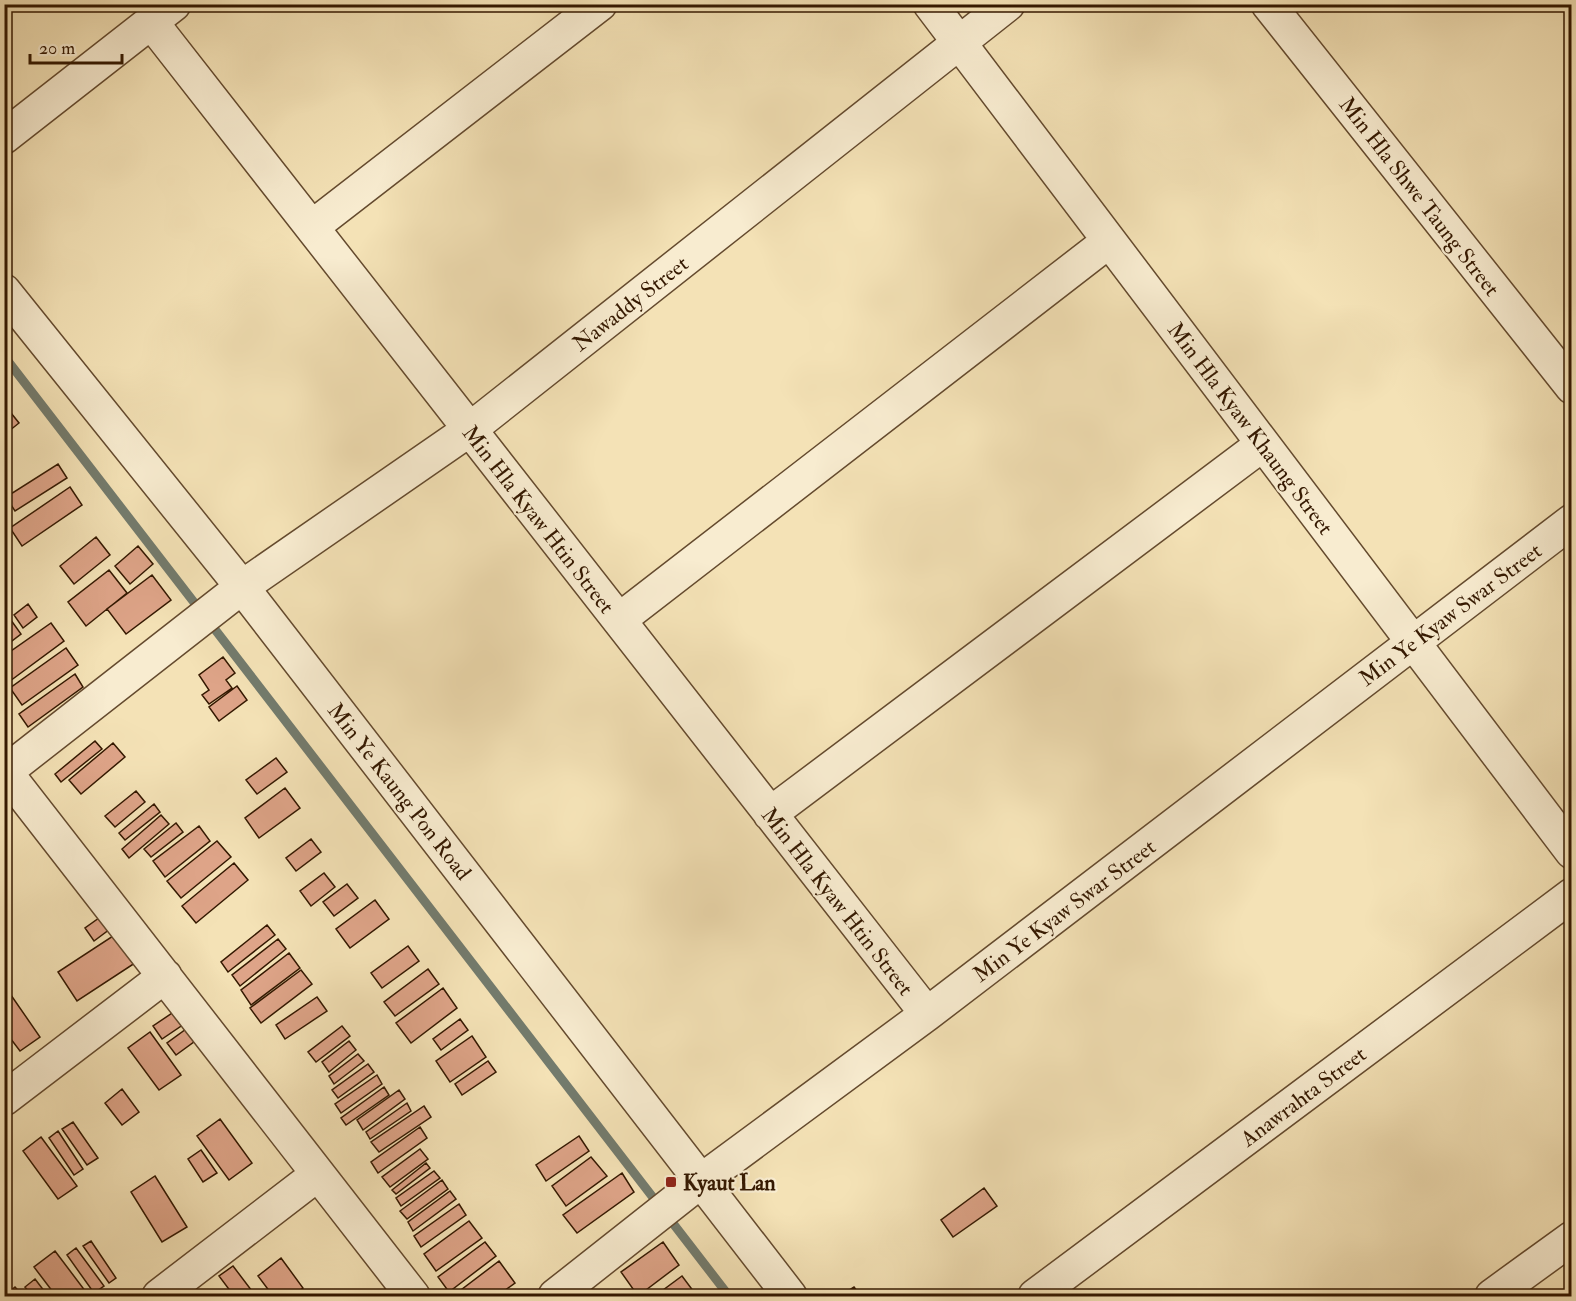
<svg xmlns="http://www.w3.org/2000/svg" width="1576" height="1301" viewBox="0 0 1576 1301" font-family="'IM FELL Double Pica',serif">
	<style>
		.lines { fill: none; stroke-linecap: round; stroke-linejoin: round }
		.stream { stroke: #737b6d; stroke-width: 9 }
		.building { fill: #dea488; stroke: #341800; stroke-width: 1.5 }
		.minor-casing { stroke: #644a2e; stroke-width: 36 }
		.minor { stroke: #f8ecd0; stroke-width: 33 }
		.poi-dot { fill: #8f2418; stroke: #f8ecd0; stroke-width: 2 }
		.labels { text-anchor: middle; stroke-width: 4.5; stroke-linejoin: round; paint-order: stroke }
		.street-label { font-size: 22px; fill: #341800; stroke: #f8ecd0 }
		.poi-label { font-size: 22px; font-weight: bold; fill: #341800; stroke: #f8ecd0; text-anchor: start }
	</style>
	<rect width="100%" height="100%" fill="#f4e2b6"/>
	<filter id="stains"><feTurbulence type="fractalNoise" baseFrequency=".00333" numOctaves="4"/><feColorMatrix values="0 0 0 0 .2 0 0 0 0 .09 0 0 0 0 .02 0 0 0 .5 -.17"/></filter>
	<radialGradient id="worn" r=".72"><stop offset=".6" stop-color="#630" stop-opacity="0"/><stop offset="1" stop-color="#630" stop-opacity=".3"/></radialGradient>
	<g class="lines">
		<path class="stream" d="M4,356L729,1296"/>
	</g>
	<path class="building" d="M7,408L19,423L4,435V410Z
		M58,464L67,478L15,511L6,497Z
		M70,487L82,505L22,546L10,528Z
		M96,537L110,555L74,584L60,566Z
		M138,546L153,564L130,584L115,566Z
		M109,570L127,593L86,626L68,602Z
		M152,575L171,600L126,634L107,609Z
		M28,604L37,617L23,628L14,615Z
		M8,616L21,634L4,647V618Z
		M51,623L64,641L10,681L4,673V656Z
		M66,648L78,665L22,705L10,688Z
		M223,657L235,673L226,680L232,688L209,704L202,695L209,690L199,675Z
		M75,674L83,687L28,727L19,714Z
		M237,686L247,700L219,721L209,707Z
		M95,741L102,749L61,782L55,774Z
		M113,743L125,757L81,794L69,780Z
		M276,758L287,772L257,794L246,780Z
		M285,788L300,808L259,838L245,818Z
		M136,791L145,802L115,827L105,816Z
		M154,804L160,812L125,840L119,833Z
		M161,815L169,824L129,858L122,849Z
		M176,823L183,832L151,857L144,849Z
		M199,826L210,841L165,877L153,861Z
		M311,839L321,852L296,871L286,858Z
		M217,841L231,857L181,898L167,881Z
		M234,863L248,880L196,923L182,906Z
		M324,873L335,887L311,906L300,891Z
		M347,884L358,898L334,916L323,902Z
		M375,900L389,919L350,948L336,929Z
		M106,913L114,926L94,941L85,928Z
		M267,925L275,935L228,972L221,962Z
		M116,934L135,963L77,1001L58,972Z
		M278,939L286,949L240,986L232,975Z
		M408,946L419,961L382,988L371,973Z
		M289,953L300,968L251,1005L241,990Z
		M428,969L439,984L395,1016L384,1002Z
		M301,970L312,984L261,1023L250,1008Z
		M4,985L40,1037L20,1051L4,1030Z
		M443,988L457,1008L411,1043L396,1023Z
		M317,997L327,1011L285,1039L276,1025Z
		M181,1007L190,1020L162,1039L153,1026Z
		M460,1019L468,1030L441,1050L433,1039Z
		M193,1024L202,1036L176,1055L167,1043Z
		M342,1026L350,1036L316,1062L308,1052Z
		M150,1032L181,1075L159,1090L128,1048Z
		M472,1036L486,1057L450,1082L436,1061Z
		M349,1041L356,1050L329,1072L322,1062Z
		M358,1054L364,1061L334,1084L329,1076Z
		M488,1061L496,1072L462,1095L455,1084Z
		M368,1064L374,1072L338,1098L332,1090Z
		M377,1075L382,1084L341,1113L335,1104Z
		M384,1087L389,1095L346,1125L341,1118Z
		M122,1089L139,1112L122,1125L105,1103Z
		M399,1090L405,1099L363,1130L357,1120Z
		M407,1103L411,1111L370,1139L366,1132Z
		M424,1106L431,1117L379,1152L371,1142Z
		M220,1119L252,1163L229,1180L197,1136Z
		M73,1122L98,1158L87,1165L62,1129Z
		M420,1127L427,1138L378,1173L371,1162Z
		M58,1131L83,1169L74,1175L49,1138Z
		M579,1136L589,1151L546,1181L536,1165Z
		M41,1137L77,1186L58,1199L23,1151Z
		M420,1149L428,1159L390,1187L382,1177Z
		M201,1150L217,1173L203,1182L188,1159Z
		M591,1157L607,1176L566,1206L552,1186Z
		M426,1163L430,1168L396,1194L392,1190Z
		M434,1171L440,1178L401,1206L396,1198Z
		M622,1173L634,1192L577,1233L563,1215Z
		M155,1176L187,1227L162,1242L131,1192Z
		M442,1180L448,1189L407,1219L400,1211Z
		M984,1188L997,1206L953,1237L941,1220Z
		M450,1191L456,1199L413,1231L408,1222Z
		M459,1204L466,1215L421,1247L414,1236Z
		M469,1221L482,1238L436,1271L424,1254Z
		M91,1241L116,1278L109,1283L83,1246Z
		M485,1242L496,1256L449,1292L438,1277Z
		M663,1242L679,1265L638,1296L621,1272Z
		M76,1248L104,1286L94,1293L67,1255Z
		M55,1251L89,1296H56L34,1267Z
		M281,1258L303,1288L292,1296H273L258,1276Z
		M499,1261L515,1283L497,1296H453Z
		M233,1266L252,1291L244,1296H234L219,1276Z
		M682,1276L697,1296H655Z
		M35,1279L48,1296H32L25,1287Z
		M15,1287L23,1296H4Z
		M854,1287L861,1296H840Z"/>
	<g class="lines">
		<defs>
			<path id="minor" d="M930,4L1572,852
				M1268,4L1572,387
				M152,23L927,1014
				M4,137L174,4
				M312,227L600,4
				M4,291L242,587L790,1296
				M619,620L1109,241
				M4,770L413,1296
				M4,773L242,587L469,430L1008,4
				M770,814L1263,444
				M4,1099L165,976
				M159,1296L318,1174
				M555,1296L702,1180L927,1014L1572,521
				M1035,1296L1572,895
				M1492,1296L1572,1238"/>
		</defs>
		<use href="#minor" class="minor-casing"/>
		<use href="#minor" class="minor"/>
	</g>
	<rect class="poi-dot" x="665" y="1176" width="12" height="12" rx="3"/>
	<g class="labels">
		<g class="street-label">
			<text transform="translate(1420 196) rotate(52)" y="8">Min Hla Shwe Taung Street</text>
			<text transform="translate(630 303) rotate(-38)" y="8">Nawaddy Street</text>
			<text transform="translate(1251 428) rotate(53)" y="8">Min Hla Kyaw Khaung Street</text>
			<text transform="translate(539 519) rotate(52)" y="8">Min Hla Kyaw Htin Street</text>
			<text transform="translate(1450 614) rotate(-37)" y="8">Min Ye Kyaw Swar Street</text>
			<text transform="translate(400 791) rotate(52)" y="8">Min Ye Kaung Pon Road</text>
			<text transform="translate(838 901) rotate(52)" y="8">Min Hla Kyaw Htin Street</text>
			<text transform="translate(1064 910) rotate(-37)" y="8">Min Ye Kyaw Swar Street</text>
			<text transform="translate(1303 1096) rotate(-37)" y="8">Anawrahta Street</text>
		</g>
		<g class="poi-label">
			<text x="683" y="1190">Kyaut Lan</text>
		</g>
	</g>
	<rect width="1576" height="1301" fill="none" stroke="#f4e2b6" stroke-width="24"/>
	<rect x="6" y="6" width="1564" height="1289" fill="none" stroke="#341800" stroke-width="3"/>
	<rect x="12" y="12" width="1552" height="1277" fill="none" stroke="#341800" stroke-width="1.5"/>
	<path d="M30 54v9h92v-9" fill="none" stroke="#341800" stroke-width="3"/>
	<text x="39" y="54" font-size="18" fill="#341800" stroke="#f8ecd0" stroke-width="4.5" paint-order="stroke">20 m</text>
	<rect width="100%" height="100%" filter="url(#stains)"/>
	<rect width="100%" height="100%" fill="url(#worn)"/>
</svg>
